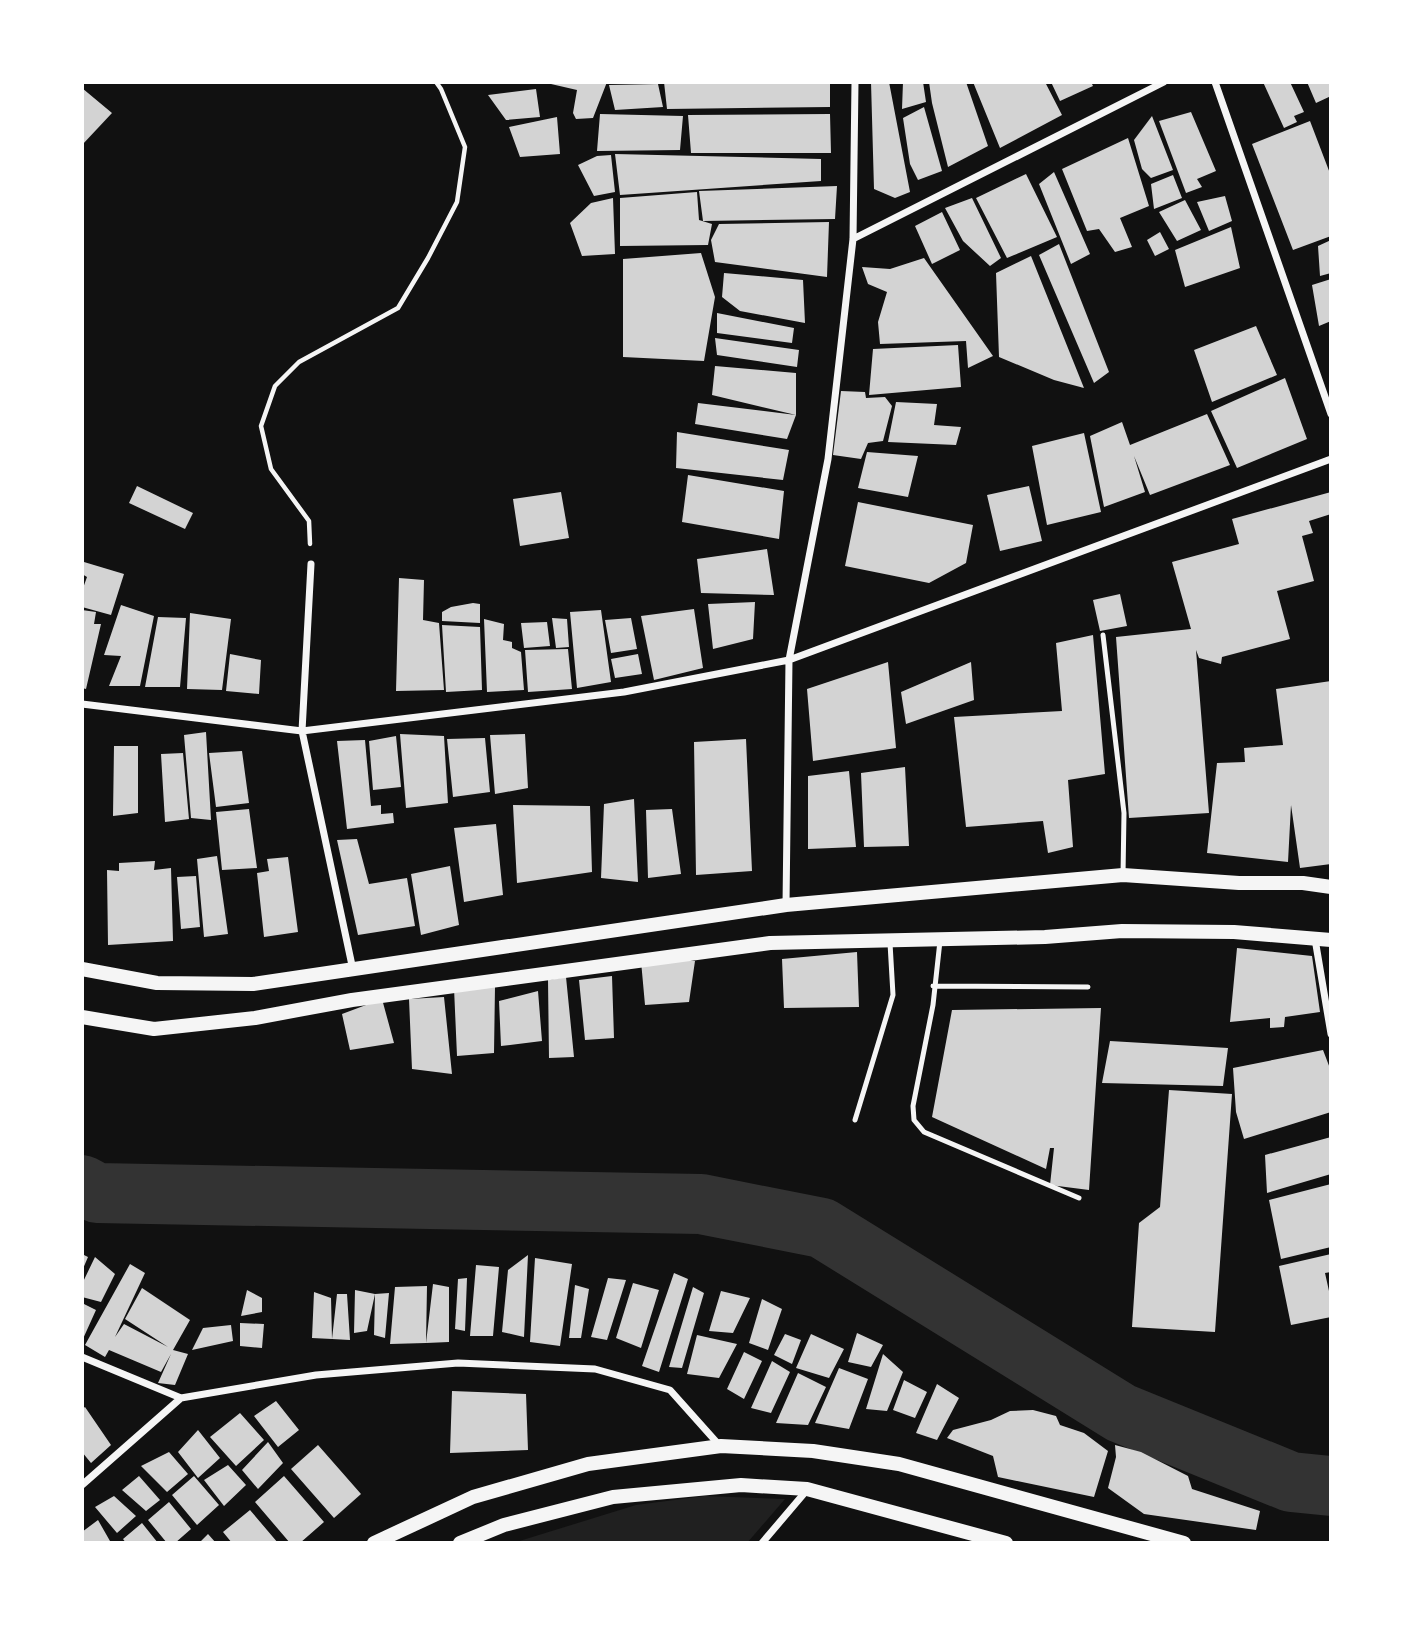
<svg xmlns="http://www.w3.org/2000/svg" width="1413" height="1625" viewBox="0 0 1413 1625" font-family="'Zilla Slab',serif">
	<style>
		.green { fill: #202020 }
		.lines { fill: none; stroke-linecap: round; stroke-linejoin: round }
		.river { stroke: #333; stroke-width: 60 }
		.building { fill: #d3d3d3 }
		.path { stroke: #f5f5f5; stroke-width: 4.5 }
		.service { stroke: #f5f5f5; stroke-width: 5 }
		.minor { stroke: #f5f5f5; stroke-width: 7 }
		.secondary { stroke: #f5f5f5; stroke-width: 14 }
	</style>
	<rect width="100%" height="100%" fill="#111"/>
	<path class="green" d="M705,1496L785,1499L747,1543H513L636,1505Z"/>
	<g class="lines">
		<path class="river" d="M82,1185L97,1193L701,1204L822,1228L1121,1413L1291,1482L1331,1486"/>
	</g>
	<path class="building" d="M552,82H607L593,118L576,119L573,113L577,90L551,84Z
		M664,82L830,83V107L667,109Z
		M871,82H889L910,192L895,198L874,189Z
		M903,82H923L926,102L902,109Z
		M929,82H966L988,146L948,167L932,103Z
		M973,82H1045L1062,115L1000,148Z
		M1051,82H1091L1093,86L1060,101Z
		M1263,82H1290L1304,112L1294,116L1297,122L1284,128Z
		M1307,82H1331V96L1316,103Z
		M658,84L663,107L615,110L609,85Z
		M82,88L112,113L82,145Z
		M536,89L540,117L506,120L488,95Z
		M924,107L942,171L918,180L910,164L903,118Z
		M1191,112L1216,171L1197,179L1202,187L1186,193L1159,121Z
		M600,114L683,116L680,150L597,151Z
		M830,114L831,153H691L688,115Z
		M1152,116L1173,170L1151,178L1142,169L1134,140Z
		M557,117L560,154L520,157L509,127Z
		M1310,121L1331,176V236L1293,250L1252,144Z
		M1128,138L1149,206L1120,218L1132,247L1115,252L1099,229L1087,231L1062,169Z
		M615,154L821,159V181L620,195Z
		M611,155L615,192L594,196L578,165L597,156Z
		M1054,172L1090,254L1071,264L1039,184Z
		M1026,174L1057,237L1007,258L976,198Z
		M1173,175L1182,198L1154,209L1151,184Z
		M837,186L835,219L703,221L699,191Z
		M697,192L699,220L712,224L708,245L620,246V198Z
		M1225,196L1232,221L1209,231L1197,202Z
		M613,198L615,254L582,256L570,223L591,203Z
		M972,198L1001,258L990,266L963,241L945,208Z
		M1185,200L1201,230L1177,241L1159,212Z
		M942,212L960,250L932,264L915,226Z
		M829,222L827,277L715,262L711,240L719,224Z
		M1231,227L1240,268L1185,287L1175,250Z
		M1160,232L1169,249L1155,256L1147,240Z
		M1331,240V273L1320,276L1318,246Z
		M1059,244L1109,372L1094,383L1039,255Z
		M701,253L715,297L704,361L623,357V259Z
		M1031,256L1084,388L1054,380L999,357L996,273Z
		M924,258L993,356L968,368L966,341L880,344L878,322L887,292L868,284L862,267L890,269Z
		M724,273L803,280L805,323L740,311L722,297Z
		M1331,279V321L1319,326L1312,285Z
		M717,313L794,328L792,343L717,333Z
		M1256,326L1277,375L1212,402L1194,350Z
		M715,338L799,350L797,367L717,355Z
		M958,345L961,387L869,395L873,349Z
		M715,366L796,373V415L712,395Z
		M1285,378L1307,439L1237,468L1211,411Z
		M841,391L865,392L866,398L885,397L892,406L883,441L868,443L861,459L833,455Z
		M896,402L937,404L934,425L961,427L956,445L888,442Z
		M698,403L796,415L787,439L695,424Z
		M1207,414L1230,465L1150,495L1134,456L1145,492L1104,507L1090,436L1122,422L1130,445Z
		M677,432L789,450L783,480L676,468Z
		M1084,433L1101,512L1047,525L1032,446Z
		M867,452L918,456L908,497L858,488Z
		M688,475L784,491L779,539L682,522Z
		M137,486L193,513L185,529L129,503Z
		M1029,486L1042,541L1000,551L987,495Z
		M561,492L569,538L520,546L513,499Z
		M1331,492V514L1309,521L1313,533L1302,536L1314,581L1277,591L1290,639L1222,657L1221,664L1199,658L1196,650L1209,813L1129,818L1116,637L1191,629L1172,562L1239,544L1232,519Z
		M858,502L973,525L966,563L929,583L845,566Z
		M767,549L774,595L701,593L697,559Z
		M84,562L124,574L111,615L82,607V591L87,577L82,574Z
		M399,578L424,580L423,620L439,623L444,690L396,691Z
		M1120,594L1127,626L1100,631L1093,600Z
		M755,602L753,639L713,649L708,604Z
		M473,603L480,604V623L442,621V612L451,607Z
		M121,605L154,616L140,686H109L121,656L104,655Z
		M694,609L703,668L654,680L641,616Z
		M82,610L96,612L94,624H101L86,689L82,688Z
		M601,610L611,682L577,688L570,612Z
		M190,613L231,619L222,690L187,689Z
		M158,617L186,618L180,687H145Z
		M552,618L567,619L569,647L556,648Z
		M631,618L637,649L611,653L605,620Z
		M484,619L504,624L503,640L512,642V648L521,652L524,690L487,692Z
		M547,622L550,646L524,648L521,623Z
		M442,625L480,627L482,690L446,692Z
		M1093,635L1105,774L1068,780L1073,847L1048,853L1043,821L966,827L954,717L1062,711L1056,643Z
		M568,649L572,689L528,692L525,650Z
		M230,654L261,660L259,694L226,691Z
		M638,654L642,674L615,678L611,659Z
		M888,662L896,748L813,761L807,689Z
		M971,662L974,700L906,724L901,692Z
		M1331,681V864L1300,868L1291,805L1288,862L1207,853L1217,763L1245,762L1244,748L1283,745L1276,689Z
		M206,732L211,820L191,818L184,735Z
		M400,734L444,736L448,803L406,808Z
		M525,734L528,788L495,794L490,735Z
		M396,736L401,787L373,790L369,741Z
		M485,738L490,792L453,797L447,739Z
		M746,739L752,871L696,875L694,742Z
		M365,740L371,806L381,805V814L393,813L394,823L347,829L337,741Z
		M114,746H138V813L113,816Z
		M242,751L249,803L216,807L209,753Z
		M183,753L189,819L165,822L161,754Z
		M905,767L909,846L864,847L861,773Z
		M849,771L856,847L808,849V776Z
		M634,799L638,882L601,878L604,804Z
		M513,805L590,806L592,872L517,883Z
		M249,809L257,868L222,870L216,812Z
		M672,809L681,874L648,878L646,810Z
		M496,824L503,895L464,902L454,828Z
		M357,839L369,884L407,878L415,926L358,935L337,840Z
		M217,856L228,934L204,937L197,859Z
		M288,857L298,932L264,937L257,873L269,871L267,859Z
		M155,861L154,870L171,868L173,941L108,945L107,870L119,871V863Z
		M450,866L459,925L421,935L411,874Z
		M196,876L200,927L181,929L177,877Z
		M1237,948L1312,956L1320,1012L1285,1017L1284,1027L1270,1028V1018L1230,1022Z
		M857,952L859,1007L784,1008L782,959Z
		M641,961H695L689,1002L645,1005Z
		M612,976L614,1038L585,1040L579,980Z
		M566,977L574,1057L549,1058L548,980Z
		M495,987L494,1053L457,1056L454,988Z
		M538,991L542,1041L501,1046L499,1001Z
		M444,997L452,1074L412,1069L409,999Z
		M382,999L394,1043L350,1050L342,1014Z
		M1101,1008L1089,1190L1050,1185L1054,1148H1050L1046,1169L932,1117L952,1010Z
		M1110,1041L1228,1048L1223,1086L1102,1083Z
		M1323,1050L1331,1071V1112L1244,1139L1236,1112L1233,1068Z
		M1169,1090L1232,1094L1215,1332L1132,1327L1139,1223L1160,1207Z
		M1331,1137V1174L1267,1193L1265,1155Z
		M1331,1184V1247L1281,1259L1269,1200Z
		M82,1254L88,1257L82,1271Z
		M1331,1254V1272L1325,1273L1331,1300V1317L1291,1325L1279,1266Z
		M528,1255L524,1337L502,1332L508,1270Z
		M95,1257L115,1274L101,1302L82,1297V1284Z
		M535,1258L572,1264L560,1346L530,1342Z
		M130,1264L145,1273L115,1337L124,1324L168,1347L125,1319L142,1288L190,1320L173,1350L188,1354L175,1385L158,1383L171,1354L161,1372L109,1350L105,1357L85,1345Z
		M476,1265L499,1267L493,1336H470Z
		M674,1273L688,1279L659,1372L642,1366Z
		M467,1278L465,1331L455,1329L458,1279Z
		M608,1278L626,1280L607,1340L591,1337Z
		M633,1283L659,1290L641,1348L616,1338Z
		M433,1284L449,1287V1342L426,1343L390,1344L395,1287L427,1286L426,1343Z
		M575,1285L589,1289L581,1338H569Z
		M693,1287L704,1293L682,1368L669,1367Z
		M247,1290L262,1298V1312L241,1316Z
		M355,1290L375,1294L367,1331L354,1333Z
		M721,1291L750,1298L733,1333L709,1331Z
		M314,1292L331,1298L332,1339L312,1338Z
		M389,1293L385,1338L374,1335L375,1294Z
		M337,1294H347L350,1340L332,1339Z
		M762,1299L782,1309L768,1350L749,1343Z
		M82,1303L96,1310L82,1341Z
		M240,1323L264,1324L262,1348L240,1346Z
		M231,1325L233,1341L192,1350L203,1328Z
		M857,1333L883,1345L871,1367L848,1362Z
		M785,1334L801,1340L792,1364L774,1355Z
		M811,1334L844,1349L829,1378L796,1368Z
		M697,1335L737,1344L719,1378L687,1374Z
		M744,1352L762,1361L744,1399L727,1389Z
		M883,1354L903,1372L887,1411L866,1409Z
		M772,1361L790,1372L771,1413L751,1408Z
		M839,1368L868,1379L849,1429L815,1423Z
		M798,1373L826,1387L808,1425L776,1423Z
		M904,1380L927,1392L915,1418L893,1410Z
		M937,1384L959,1398L937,1440L916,1433Z
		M452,1391L526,1394L528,1450L450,1453Z
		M276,1401L299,1430L278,1447L254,1416Z
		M85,1407L111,1445L91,1463L82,1452V1409Z
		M1033,1410L1056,1416L1060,1425L1084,1433L1108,1451L1094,1497L998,1477L993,1456L947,1438L953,1430L991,1420L1010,1411Z
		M240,1413L264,1440L236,1466L210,1437Z
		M198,1430L220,1458L198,1478L178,1452Z
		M268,1442L283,1463L258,1489L242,1470Z
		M318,1445L361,1494L334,1518L291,1469Z
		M1115,1445L1141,1452L1188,1476L1192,1489L1260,1511L1256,1530L1144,1514L1108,1488L1116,1457Z
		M169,1452L188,1474L167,1492L141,1466Z
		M228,1465L246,1485L224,1506L204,1480Z
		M139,1476L160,1500L146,1511L122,1490Z
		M194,1476L219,1505L197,1525L172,1495Z
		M284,1476L324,1522L300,1543H290L255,1502Z
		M114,1496L136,1516L117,1533L95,1507Z
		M169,1502L191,1529L175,1543H167L148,1520Z
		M250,1510L278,1543H232L223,1532Z
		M98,1520L110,1541L82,1543V1532Z
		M142,1523L158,1543H126L123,1539Z
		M208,1534L216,1543H199Z"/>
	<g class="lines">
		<path class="path" d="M310,544L309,521L271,469L261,426L275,386L299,362L398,308L428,258L457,202L465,147L441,89L436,82"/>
		<path class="service" d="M1103,635L1124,813L1123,875
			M940,941L933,1005L913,1106L914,1120L924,1132L1079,1198
			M933,986L1088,987
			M855,1120L893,995L890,943"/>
		<path class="minor" d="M1215,82L1331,414
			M853,239L1164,82
			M311,564L302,731L353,970
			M82,704L302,731L624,692L789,660L1331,459
			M786,905L789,660L828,459L853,239L855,82
			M1315,939L1331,1034
			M82,1357L181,1398L316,1375L458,1363L595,1369L670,1390L720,1446
			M82,1485L181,1398
			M762,1543L807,1490"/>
		<path class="secondary" d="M82,969L157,983L253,984L786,905L1123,875L1239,883H1303L1331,887
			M82,1017L154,1029L255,1018L352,1000L770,943L1045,937L1122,931L1234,932L1331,940
			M374,1543L473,1497L588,1464L721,1446L813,1451L899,1464L1184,1543
			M460,1543L504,1525L613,1497L741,1485L807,1489L1006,1543"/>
	</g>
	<rect width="1413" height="1625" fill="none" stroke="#ffffff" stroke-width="168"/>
</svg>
